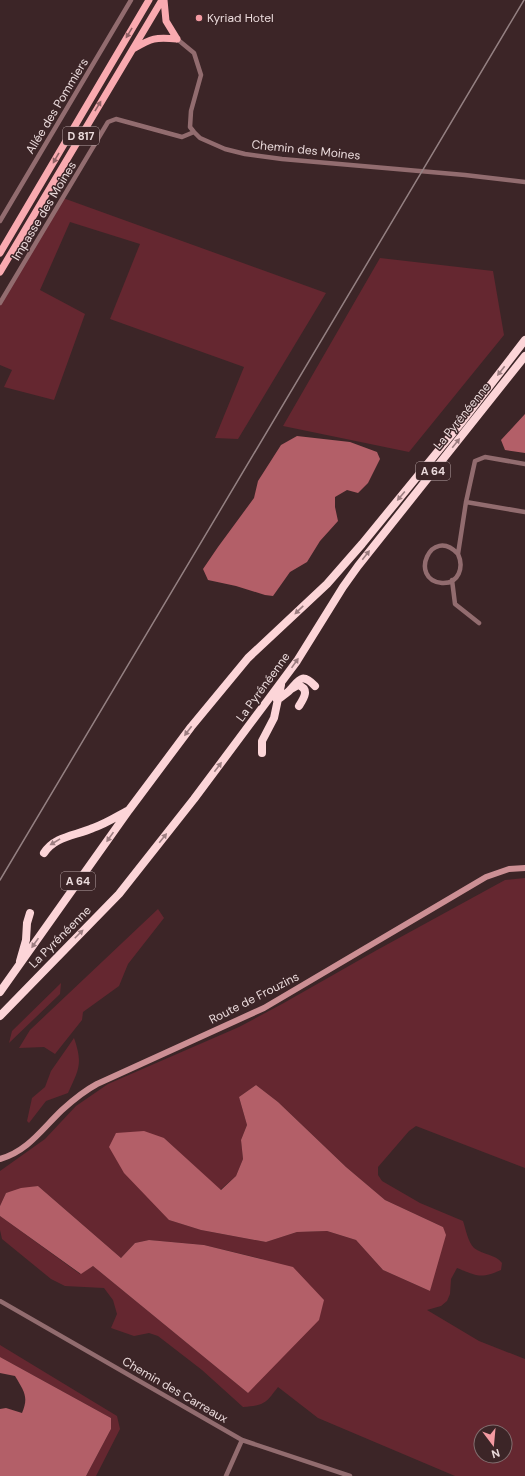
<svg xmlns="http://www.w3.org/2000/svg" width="525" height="1476" viewBox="0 0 525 1476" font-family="'DM Sans',sans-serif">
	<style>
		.green { fill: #652730; fill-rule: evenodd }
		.water { fill: #b35f68 }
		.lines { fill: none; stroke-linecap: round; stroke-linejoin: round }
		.minor { stroke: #926c6f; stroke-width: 4.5 }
		.secondary { stroke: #cc8f94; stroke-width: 6 }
		.primary { stroke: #f9aab0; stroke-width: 7 }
		.motorway { stroke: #fcd5d8; stroke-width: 8 }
		.rail { stroke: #948082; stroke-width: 1.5 }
		.oneway { fill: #916165 }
		.oneway2 { fill: #9c7d80 }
		.poi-dot { fill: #f49aa2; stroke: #3c2527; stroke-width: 1.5 }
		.labels { text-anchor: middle; stroke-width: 3; stroke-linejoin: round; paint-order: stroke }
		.shield { fill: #3c2527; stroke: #b6a4a6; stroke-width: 1 }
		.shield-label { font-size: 11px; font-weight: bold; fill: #ebdbdc }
		.poi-label { font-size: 12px; fill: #ebdbdc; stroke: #3c2527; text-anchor: start }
		.street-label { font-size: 12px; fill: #ebdbdc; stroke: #3c2527 }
	</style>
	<rect width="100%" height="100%" fill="#3c2527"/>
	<path class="green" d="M63,198L326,293L238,439L215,438L244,367L110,319L140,244L70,222L40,290L85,314L54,400L4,387L12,370L0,365V302Z
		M380,258L493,271L504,335L409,452L283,426Z
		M525,878V1168L416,1126L409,1131L378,1167V1175L382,1181L420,1203L463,1221C466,1230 468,1242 474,1248C483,1255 495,1254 502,1263L501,1270C481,1279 477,1276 457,1268L451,1279L450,1294L447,1301L441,1306L427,1310L479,1341L525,1359V1476H455L318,1418L278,1387C265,1404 265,1405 243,1407L202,1370L158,1336L149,1333L134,1336L111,1328L117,1314L113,1300L104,1288L65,1286L51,1279L2,1239L0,1230V1216L80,1274L93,1266L248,1393L262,1259L204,1245L149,1240L135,1243L121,1258L38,1186L6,1193L0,1206V1171L45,1139L76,1106L108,1084L239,1027L282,1004L377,950L505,880ZM256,1085L278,1102L346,1167L385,1200L443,1227L430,1291L383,1270L356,1240L327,1231L297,1232L266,1242L201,1230L169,1220L164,1138L220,1190L236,1176L243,1159L241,1140L247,1125L239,1097ZM481,1432H505V1456H481Z
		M158,909L164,918L128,964L119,986L83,1012L82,1020L55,1054L44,1047L19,1048L30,1030Z
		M61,983L60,994L9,1043L12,1031Z
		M74,1038C83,1064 79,1069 68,1093L46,1101L29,1123L27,1121L32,1098L45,1087L51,1071Z
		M0,1345L117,1416L120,1429L96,1476H86L111,1429V1418L0,1357Z"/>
	<path class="water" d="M525,414V453L505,450L501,440Z
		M297,436L350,442L377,452L380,459L368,483L358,493L347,490L335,497V507L338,521L320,541L307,562L290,572L273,596L265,595L236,586L208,580L203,569L218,547L254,498L258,481L281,445Z
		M256,1085L278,1102L346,1167L385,1200L443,1227L446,1235L430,1291L383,1270L356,1240L327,1231L297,1232L266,1242L201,1230L169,1220L124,1173L109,1147L116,1133L144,1131L164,1138L221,1190L236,1176L243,1159L241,1140L247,1125L239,1097Z
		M38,1186L121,1258L135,1243L149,1240L204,1245L293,1267L324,1300L319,1320L248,1393L93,1266L81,1274L0,1216V1206L6,1193L21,1188Z
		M0,1357L111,1418V1429L86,1476H0V1409L6,1408L22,1413C29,1397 24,1391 15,1376L0,1373Z"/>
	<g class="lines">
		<path class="minor" d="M177,39L194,53L201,75L191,111L190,127L194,132L200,138L225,149L245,154L282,159L465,175L525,182
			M0,221L131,0
			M0,303L108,122L116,119L182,137L194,132
			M466,502L525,512
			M458,554C431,525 408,580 442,583C459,584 464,567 458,554L466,502L475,461L485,457L525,464
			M452,580L455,604L479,623
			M0,1301L242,1440L350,1476
			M226,1476L242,1440"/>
		<path class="secondary" d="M0,1159C28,1151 42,1129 62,1110C73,1100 84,1091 97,1084L264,1008L486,877L509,869L525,868"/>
		<path class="primary" d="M164,0L166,21L177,39
			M133,49C152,38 155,37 177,39
			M0,253L149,0
			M0,272L162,0"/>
		<path class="motorway" d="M291,689L298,685C310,689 304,698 299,706
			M277,700C281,697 286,694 290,690C299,680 302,672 315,686
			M262,753V741L274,718L281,685
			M44,853C55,836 75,836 93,828C105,824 116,817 127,811
			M20,961L26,940L27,923L30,913
			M0,992L129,810L191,727L248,658L327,584L362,544L461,423L525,340
			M0,1016L119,894L194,799L297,661L343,587L358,566L525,356"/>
		<path class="rail" d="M0,880L524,0"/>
	</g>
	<defs><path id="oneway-solid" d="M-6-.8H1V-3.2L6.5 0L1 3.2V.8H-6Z"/></defs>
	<g class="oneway">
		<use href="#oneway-solid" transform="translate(129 33) rotate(121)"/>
		<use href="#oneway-solid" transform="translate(98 106) rotate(-59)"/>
		<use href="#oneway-solid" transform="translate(56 158) rotate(120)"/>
	</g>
	<g class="oneway2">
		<use href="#oneway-solid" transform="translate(501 371) rotate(128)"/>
		<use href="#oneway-solid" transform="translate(456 443) rotate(-51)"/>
		<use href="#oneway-solid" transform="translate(401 496) rotate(130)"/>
		<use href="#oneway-solid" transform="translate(366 555) rotate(-52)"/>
		<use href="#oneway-solid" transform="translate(299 610) rotate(136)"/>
		<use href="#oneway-solid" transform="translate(295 663) rotate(-55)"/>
		<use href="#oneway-solid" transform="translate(188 731) rotate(127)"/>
		<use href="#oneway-solid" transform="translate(218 767) rotate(-53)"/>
		<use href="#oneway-solid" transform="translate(110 837) rotate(125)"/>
		<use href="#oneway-solid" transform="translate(163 838) rotate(-51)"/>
		<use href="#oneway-solid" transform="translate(55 842) rotate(149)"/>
		<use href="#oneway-solid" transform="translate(79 934) rotate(-45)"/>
		<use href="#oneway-solid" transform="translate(35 943) rotate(125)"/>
	</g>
	<circle class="poi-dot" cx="199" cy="18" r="4"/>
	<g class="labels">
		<g class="shield">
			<rect x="63" y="127" width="36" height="18" rx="3"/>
			<rect x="416" y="462" width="34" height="18" rx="3"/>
			<rect x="61" y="872" width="34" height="18" rx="3"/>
		</g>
		<g class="shield-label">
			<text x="81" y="140">D 817</text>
			<text x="433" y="475">A 64</text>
			<text x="78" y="885">A 64</text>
		</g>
		<g class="poi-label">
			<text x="207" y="22">Kyriad Hotel</text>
		</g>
		<g class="street-label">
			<text transform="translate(57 106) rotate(-59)" y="4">Allée des Pommiers</text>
			<text transform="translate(306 150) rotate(6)" y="4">Chemin des Moines</text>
			<text transform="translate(44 211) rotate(-59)" y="4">Impasse des Moines</text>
			<text transform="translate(462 416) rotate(-51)" y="4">La Pyrénéenne</text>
			<text transform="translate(263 687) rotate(-54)" y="4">La Pyrénéenne</text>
			<text transform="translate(60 937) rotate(-45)" y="4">La Pyrénéenne</text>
			<text transform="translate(254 998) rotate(-27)" y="4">Route de Frouzins</text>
			<text transform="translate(175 1390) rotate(30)" y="4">Chemin des Carreaux</text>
		</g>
	</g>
	<g transform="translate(493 1444) rotate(164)"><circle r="19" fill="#3c2527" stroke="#826e6f"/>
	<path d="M0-3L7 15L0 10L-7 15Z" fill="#f49aa2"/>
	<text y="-6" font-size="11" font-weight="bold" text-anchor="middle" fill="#ebdbdc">N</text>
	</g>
</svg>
